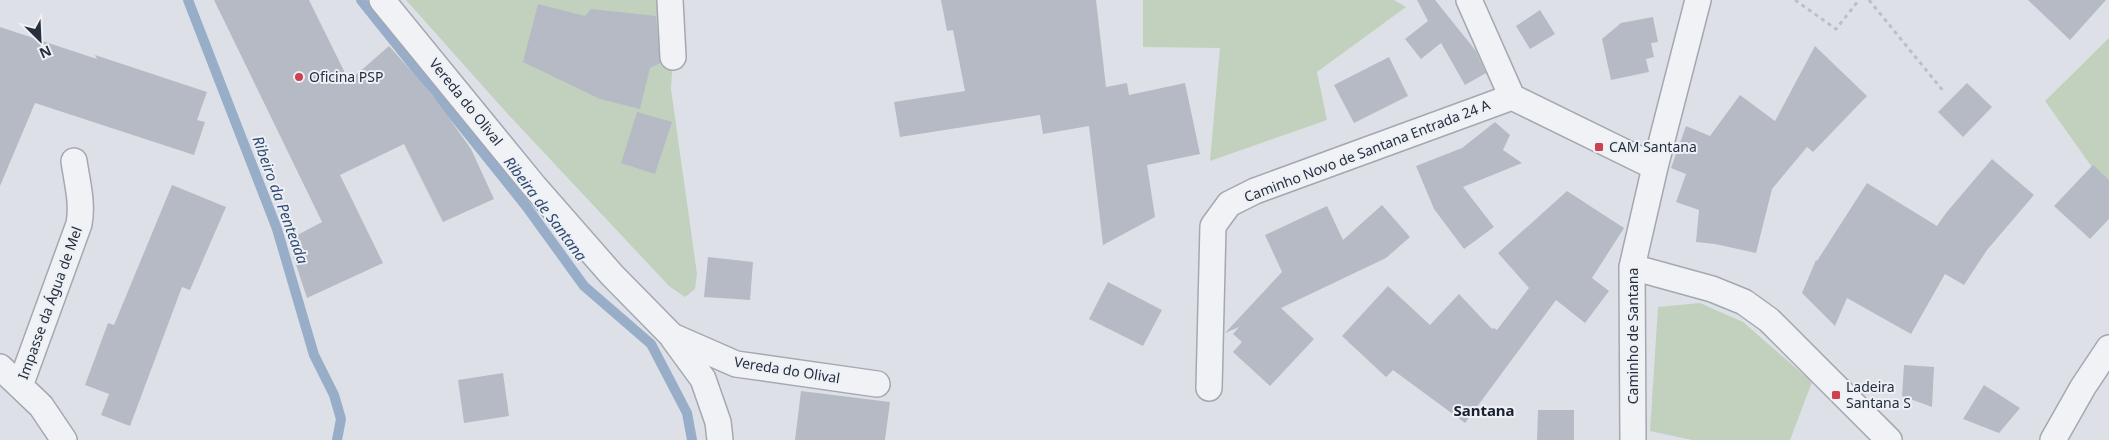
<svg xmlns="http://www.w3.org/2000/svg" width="2109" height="440" viewBox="0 0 2109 440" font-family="'Noto Sans',sans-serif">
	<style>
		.green { fill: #c2d1be }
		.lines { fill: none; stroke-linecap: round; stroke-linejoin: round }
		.stream { stroke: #98adc8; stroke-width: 10 }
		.building { fill: #b5bac4 }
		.street-casing { stroke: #a3a8b1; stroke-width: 28 }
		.path { stroke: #bcbfc6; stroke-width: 3; stroke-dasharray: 4 4; stroke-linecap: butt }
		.street { stroke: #f0f2f6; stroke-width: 25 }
		.poi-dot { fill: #cf404f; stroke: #edf0f5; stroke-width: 2 }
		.labels { text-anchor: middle; stroke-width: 4; stroke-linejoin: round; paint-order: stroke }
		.poi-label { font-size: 14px; fill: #272e3e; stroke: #edf0f5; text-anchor: start }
		.street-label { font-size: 14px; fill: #272e3e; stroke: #edf0f5 }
		.water-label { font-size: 15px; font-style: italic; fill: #314b72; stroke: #edf0f5 }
		.neighbourhood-label { font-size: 15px; font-weight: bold; fill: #191f2f; stroke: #edf0f5 }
	</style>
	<rect width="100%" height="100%" fill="#dde1e7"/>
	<path class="green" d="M406,0H670L673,57L671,89L697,274L695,289L685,297L669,286L505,111Z
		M1143,0H1394L1406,7L1317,72L1327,120L1210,161L1220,48L1143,47Z
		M2109,38V191L2045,101Z
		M1700,303L1743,322L1812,382L1790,440H1692L1650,431L1658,307Z"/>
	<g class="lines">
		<path class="stream" d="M188,0L277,229L314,355L334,395L341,419L337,440
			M361,0L526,206L584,286L651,344L687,413L692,440"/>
	</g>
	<path class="building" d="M214,0H309L349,81L389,46L432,94L471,149L494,199L443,222L404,144L340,175L383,263L307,298L288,240L322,222Z
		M941,0H1096L1106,87L1127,83L1129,95L1185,83L1200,154L1147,165L1155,217L1103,245L1089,126L1043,134L1040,115L900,137L894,102L965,91L953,30L947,31Z
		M1417,0H1435L1476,51L1486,73L1465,85L1441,43L1421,59L1405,39L1428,21Z
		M2028,0H2106L2070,40Z
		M538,4L585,16L591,9L656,16L660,63L650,68L640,109L600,99L523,62Z
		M1540,10L1555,34L1530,49L1516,26Z
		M1653,17L1658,42L1651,43L1654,57L1646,59L1649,72L1611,80L1602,39L1621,23Z
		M0,27L97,59L95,55L207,92L197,120L205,122L194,155L35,103L0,186Z
		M1815,46L1867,96L1813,152L1807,147L1772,189L1756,253L1715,244L1696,242L1699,210L1676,202L1686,174L1671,168L1686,126L1710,136L1740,95L1775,121Z
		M1389,57L1408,96L1354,123L1334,85Z
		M1967,83L1992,107L1963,137L1938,112Z
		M637,112L672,122L655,174L621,163Z
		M1495,122L1510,135L1503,150L1522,163L1463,187L1494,227L1464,249L1434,209L1416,166L1462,148Z
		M1992,159L2034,195L1987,250L1964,285L1945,274L1911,334L1847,298L1835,326L1802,293L1816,260L1817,261L1867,183L1937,226L1946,213Z
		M2093,165L2109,180V219L2090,239L2054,206Z
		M172,185L226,207L190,290L182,287L130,426L101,415L109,394L85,385L108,323L114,325Z
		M1567,191L1624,228L1592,278L1609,291L1585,323L1556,300L1465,423L1393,370L1386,377L1342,336L1388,286L1430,325L1459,294L1492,329L1494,328L1497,330L1529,288L1498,253Z
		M1382,205L1410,237L1386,258L1281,308L1314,339L1270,386L1233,352L1242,342L1233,334L1239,327L1225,333L1282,272L1265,235L1327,206L1343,240Z
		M708,257L753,262L750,300L704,297Z
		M1108,282L1162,310L1143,346L1089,319Z
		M1904,365L1934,367L1932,407L1902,396Z
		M503,373L509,416L464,423L458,380Z
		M1984,385L2020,408L1999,433L1963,419Z
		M801,391L890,402L885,440H795Z
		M1538,410H1574V440H1537Z"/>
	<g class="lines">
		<defs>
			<path id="street" d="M382,0L534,186L612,275L672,336L736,364L877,384
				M670,0L673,57
				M1469,0L1512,97L1655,167
				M1632,267L1712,289L1744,302L1769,320L1889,440
				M673,338L703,379L718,422L720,440
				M0,367L41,406L64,440
				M20,386L79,224C83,203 77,182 74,161
				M1209,388L1213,226L1229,204L1255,191L1512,97
				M1633,440L1632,267L1655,167L1698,0
				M2053,440L2083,387L2109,348"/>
		</defs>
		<use href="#street" class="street-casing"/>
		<path class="path" d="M1795,0L1836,29L1859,0
			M1869,0L1944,92"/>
		<use href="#street" class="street"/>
	</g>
	<g class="poi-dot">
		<circle cx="299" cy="77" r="5"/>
		<rect x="1594" y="142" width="10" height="10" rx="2.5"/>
		<rect x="1831" y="390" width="10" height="10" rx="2.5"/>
	</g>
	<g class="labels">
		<g class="poi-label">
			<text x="309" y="82">Oficina PSP</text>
			<text x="1609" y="152">CAM Santana</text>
			<text x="1846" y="392">Ladeira<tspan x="1846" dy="16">Santana S</tspan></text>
		</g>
		<g class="street-label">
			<text transform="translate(466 102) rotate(51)" y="5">Vereda do Olival</text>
			<text transform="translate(1367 151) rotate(-21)" y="5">Caminho Novo de Santana Entrada 24 A</text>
			<text transform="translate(50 303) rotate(-70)" y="5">Impasse da Água de Mel</text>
			<text transform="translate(1633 336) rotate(-90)" y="5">Caminho de Santana</text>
			<text transform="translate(787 370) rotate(9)" y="5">Vereda do Olival</text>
		</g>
		<g class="water-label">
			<text transform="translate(280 200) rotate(70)" y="5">Ribeiro da Penteada</text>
			<text transform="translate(545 209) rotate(53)" y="5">Ribeira de Santana</text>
		</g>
		<g class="neighbourhood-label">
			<text x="1484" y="416">Santana</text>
		</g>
	</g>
	<g transform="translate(40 40) rotate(156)" stroke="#edf0f5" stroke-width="4" paint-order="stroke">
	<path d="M0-4L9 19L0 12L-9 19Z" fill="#272e3e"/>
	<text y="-8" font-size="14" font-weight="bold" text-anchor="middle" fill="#272e3e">N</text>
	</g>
</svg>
